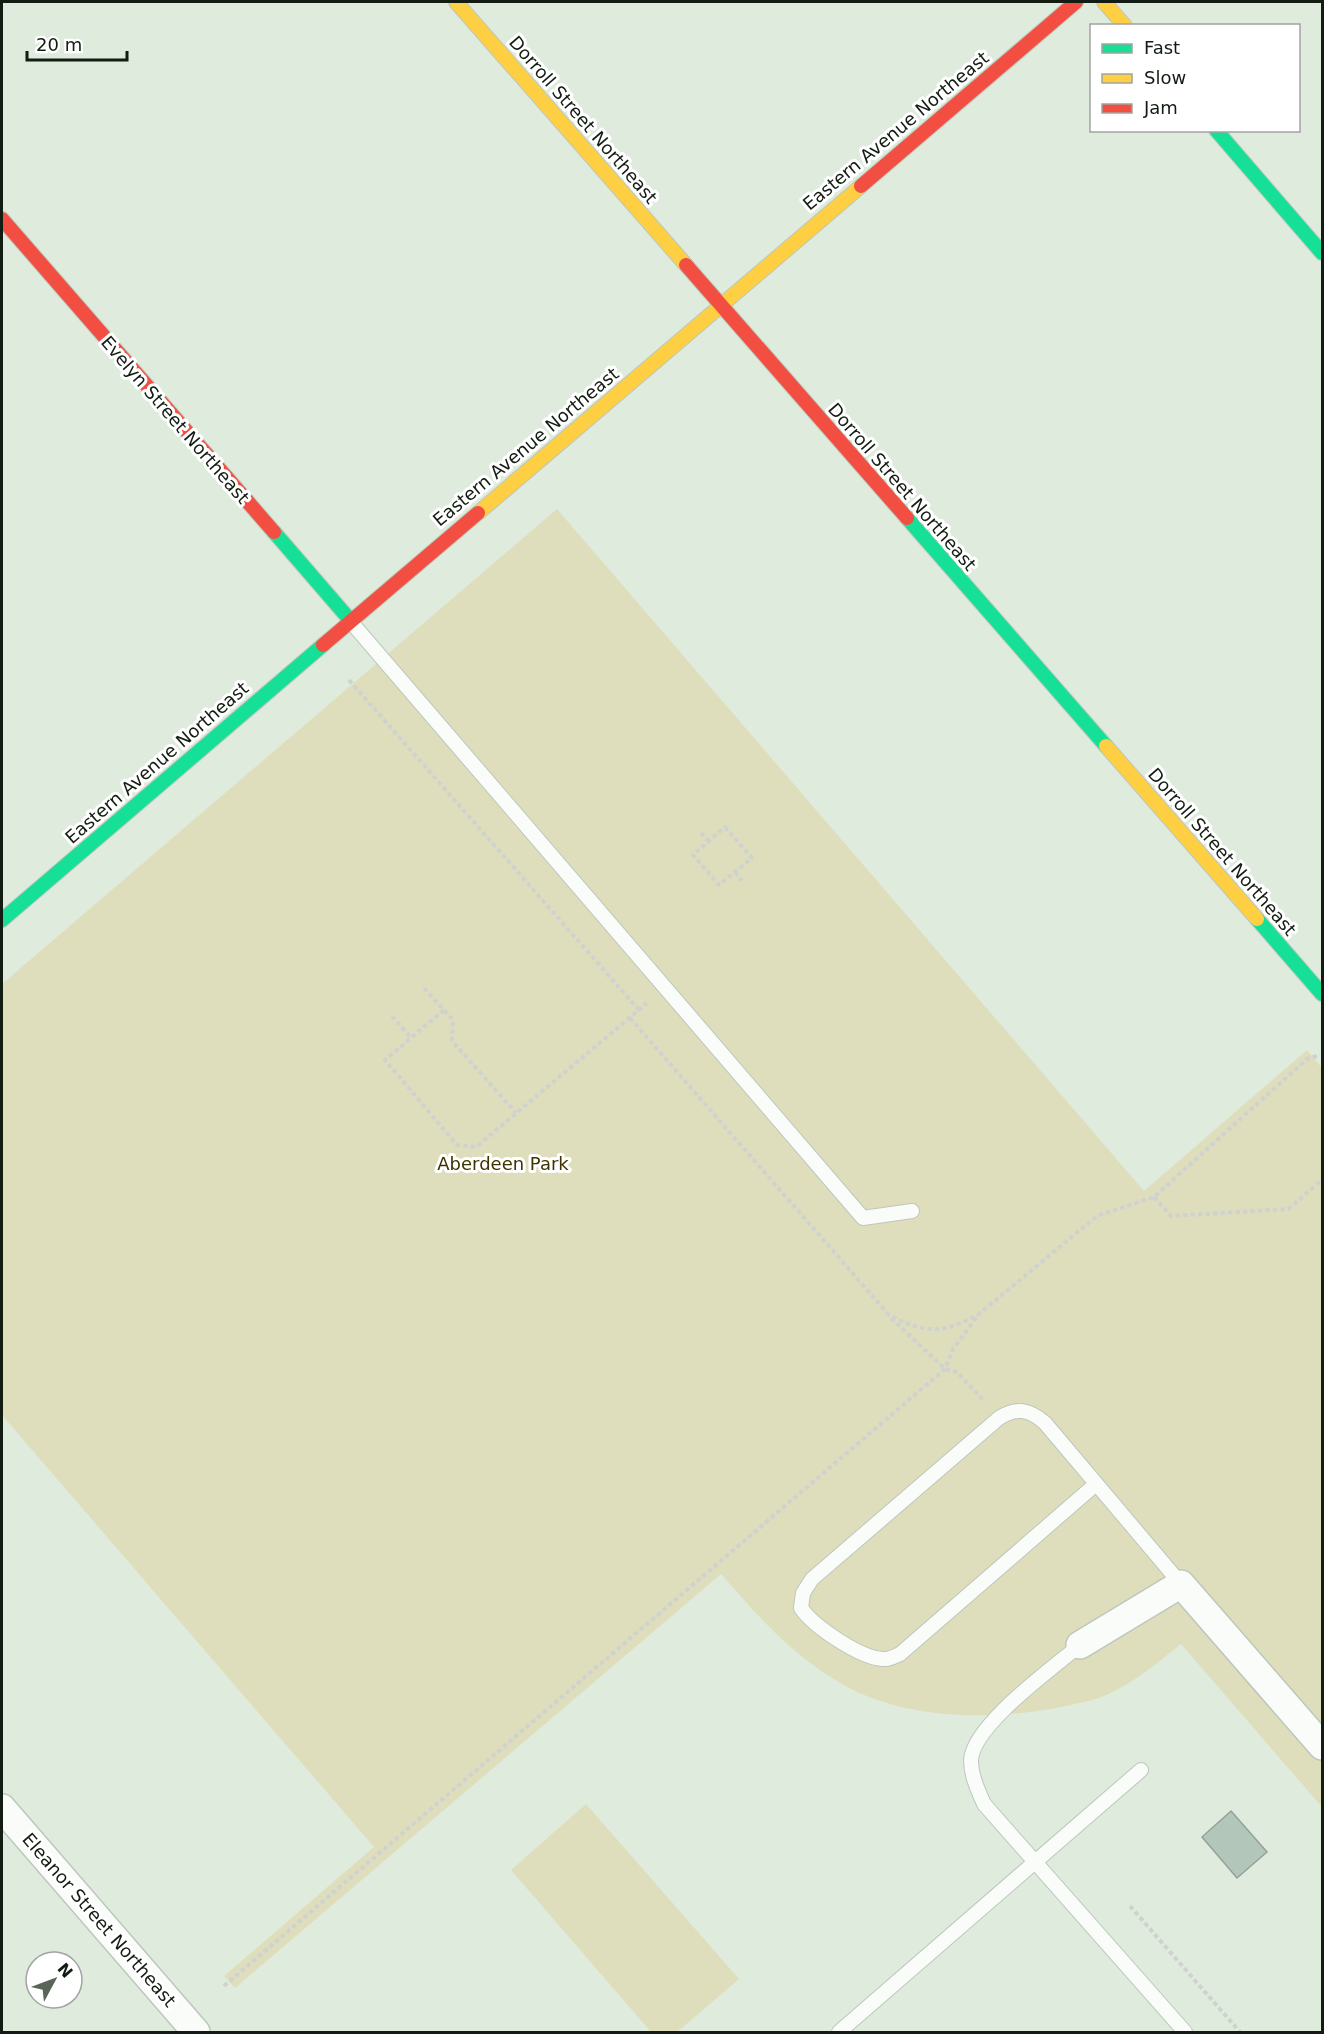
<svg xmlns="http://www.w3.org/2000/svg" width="1324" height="2034" viewBox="0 0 1324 2034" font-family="'DejaVu Sans',sans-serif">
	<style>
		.green { fill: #dfdebc }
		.building { fill: #b2c6ba; stroke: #96a299; stroke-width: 1.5 }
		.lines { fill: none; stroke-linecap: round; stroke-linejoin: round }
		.lane-casing { stroke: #bdc7bc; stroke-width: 16 }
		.street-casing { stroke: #bdc7bc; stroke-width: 30 }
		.fast-casing { stroke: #bdc7bc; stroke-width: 16 }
		.slow-casing { stroke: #bdc7bc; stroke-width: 16 }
		.jam-casing { stroke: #bdc7bc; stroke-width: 16 }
		.path { stroke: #cfd2cf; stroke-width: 4; stroke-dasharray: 4.5 3; stroke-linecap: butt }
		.lane { stroke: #fafcfa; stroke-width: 14 }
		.street { stroke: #fafcfa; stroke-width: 27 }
		.fast { stroke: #16e098; stroke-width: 14 }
		.slow { stroke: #ffcf43; stroke-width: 14 }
		.jam { stroke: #f24e42; stroke-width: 14 }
		.labels { text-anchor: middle; stroke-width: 6; stroke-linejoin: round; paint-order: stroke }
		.street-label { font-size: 18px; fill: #131c12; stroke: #fff }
		.park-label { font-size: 18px; fill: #3f3300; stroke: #fff }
	</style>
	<rect width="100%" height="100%" fill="#deebdd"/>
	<path class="green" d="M557,509L1144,1191L1307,1050L1322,1068V1807L1181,1644C1156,1664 1131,1685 1102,1697C1092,1701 1081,1702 1071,1705C998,1721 903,1722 837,1681C790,1653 756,1614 721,1574L235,1988L224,1976L374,1847L2,1415V984Z
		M586,1804L739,1979L677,2032H651L511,1870Z"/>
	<path class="building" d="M1231,1811L1267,1852L1237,1878L1202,1837Z"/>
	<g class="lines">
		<defs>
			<path id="lane" d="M351,622L863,1218L912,1211
				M1096,1484L900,1654C895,1656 889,1660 883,1659C860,1658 813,1626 801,1608L803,1593L812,1579L999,1418C1017,1407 1029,1409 1045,1423L1181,1584
				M1080,1645C1053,1668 973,1725 971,1760C971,1776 978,1790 984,1804L1185,2032
				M839,2032L1141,1770"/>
			<path id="street" d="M1080,1645L1181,1584L1322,1746
				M2,1808L196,2032"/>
			<path id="fast" d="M1216,130L1322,253
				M907,518L1106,746
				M274,532L350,620
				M1257,919L1322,994
				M2,920L323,645"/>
			<path id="slow" d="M456,2L686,265
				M1104,2L1125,26
				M478,513L861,186
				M1106,746L1257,919"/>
			<path id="jam" d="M861,186L1076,2
				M2,219L274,532
				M686,265L907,518
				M323,645L478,513"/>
		</defs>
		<use href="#lane" class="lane-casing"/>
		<use href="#street" class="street-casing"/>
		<use href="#fast" class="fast-casing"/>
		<use href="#slow" class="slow-casing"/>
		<use href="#jam" class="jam-casing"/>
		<path class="path" d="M349,680L639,1010
			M725,827L752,858L719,885L693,855Z
			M701,833L709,842
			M735,872L742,881
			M424,988L453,1020L452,1041L516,1113
			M444,1010L385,1060L457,1145L476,1147L647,1003
			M392,1016L411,1038
			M630,1018L889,1315C925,1334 943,1334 979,1314L1097,1216L1154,1197L1307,1059L1320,1055
			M1154,1197L1171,1216L1288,1209L1322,1180
			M891,1318L945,1369L957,1372L985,1402
			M1130,1906L1240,2032
			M224,1986L945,1369L953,1349L979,1314"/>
		<use href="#lane" class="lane"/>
		<use href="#street" class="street"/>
		<use href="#fast" class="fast"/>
		<use href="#slow" class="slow"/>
		<use href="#jam" class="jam"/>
	</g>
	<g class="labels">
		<g class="street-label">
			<text transform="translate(583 120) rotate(49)" y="6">Dorroll Street Northeast</text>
			<text transform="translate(896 131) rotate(-40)" y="6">Eastern Avenue Northeast</text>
			<text transform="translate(175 420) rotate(49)" y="6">Evelyn Street Northeast</text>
			<text transform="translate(526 447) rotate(-40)" y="6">Eastern Avenue Northeast</text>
			<text transform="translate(902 487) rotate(49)" y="6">Dorroll Street Northeast</text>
			<text transform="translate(157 763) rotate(-41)" y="6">Eastern Avenue Northeast</text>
			<text transform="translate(1222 852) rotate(49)" y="6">Dorroll Street Northeast</text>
			<text transform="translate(99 1920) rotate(49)" y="6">Eleanor Street Northeast</text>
		</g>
		<g class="park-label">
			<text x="503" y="1170">Aberdeen Park</text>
		</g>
	</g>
	<rect width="1324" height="2034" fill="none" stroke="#131c12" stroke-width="6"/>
	<rect x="1090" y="24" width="210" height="108" fill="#ffffff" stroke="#a1a4a0" stroke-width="1.5"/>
	<rect x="1102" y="44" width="30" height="9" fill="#16e098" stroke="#a1a4a0" stroke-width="1.5"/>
	<text x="1144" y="54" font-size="18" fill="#131c12">Fast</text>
	<rect x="1102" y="74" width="30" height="9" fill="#ffcf43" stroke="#a1a4a0" stroke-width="1.5"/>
	<text x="1144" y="84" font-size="18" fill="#131c12">Slow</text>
	<rect x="1102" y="104" width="30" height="9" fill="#f24e42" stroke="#a1a4a0" stroke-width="1.5"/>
	<text x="1144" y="114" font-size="18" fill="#131c12">Jam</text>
	<g transform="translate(54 1980) rotate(49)"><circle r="28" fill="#ffffff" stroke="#a1a4a0" stroke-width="1.5"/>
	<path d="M0-4.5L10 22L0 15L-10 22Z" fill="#5a6459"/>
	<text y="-9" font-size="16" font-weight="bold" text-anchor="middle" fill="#131c12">N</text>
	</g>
	<path d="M27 51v9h100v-9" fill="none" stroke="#131c12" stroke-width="3"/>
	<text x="36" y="51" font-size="18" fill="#131c12" stroke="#ffffff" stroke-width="4.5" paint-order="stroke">20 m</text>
</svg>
